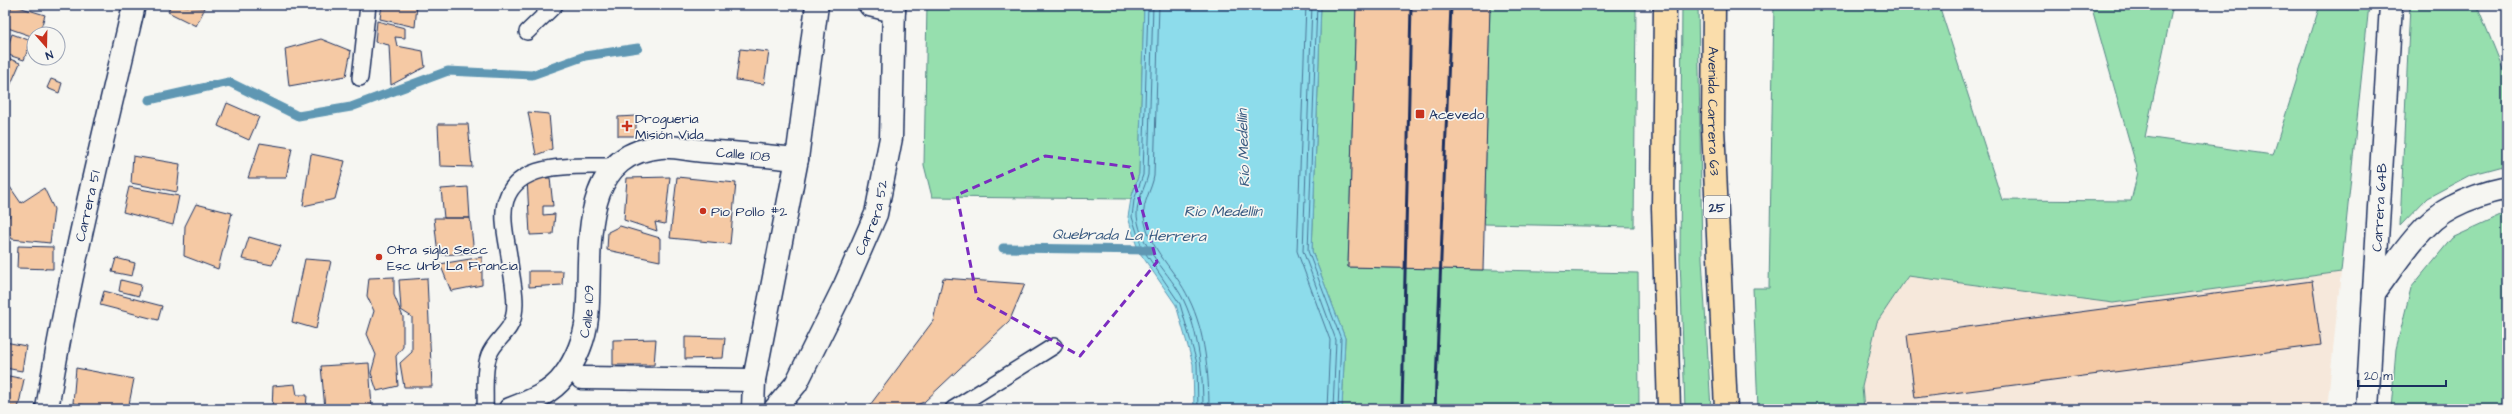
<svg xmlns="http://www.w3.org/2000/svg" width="2512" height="414" viewBox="0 0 2512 414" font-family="'Architects Daughter',sans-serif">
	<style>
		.built { fill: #f6e8db }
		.green { fill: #96dfae; stroke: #588786 }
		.water { fill: #8ddceb; stroke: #5f97b3 }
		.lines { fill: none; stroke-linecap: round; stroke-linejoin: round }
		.shore { stroke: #497496; stroke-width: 1 }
		.stream { stroke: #5f97b3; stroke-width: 9 }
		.building { fill: #f5c9a4; stroke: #1b2f5e }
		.service-casing { stroke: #1b2f5e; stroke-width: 18 }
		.pedestrian-casing { stroke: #1b2f5e; stroke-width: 25 }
		.minor-casing { stroke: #1b2f5e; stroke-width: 25 }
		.tertiary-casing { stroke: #1b2f5e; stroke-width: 25 }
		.secondary-casing { stroke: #1b2f5e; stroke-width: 25 }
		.trunk-casing { stroke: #1b2f5e; stroke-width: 25 }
		.service { stroke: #f6f6f2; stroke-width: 15 }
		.pedestrian { stroke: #f6f6f2; stroke-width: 22 }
		.minor { stroke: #f6f6f2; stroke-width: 22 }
		.tertiary { stroke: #f6f6f2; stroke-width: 22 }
		.secondary { stroke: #f6f6f2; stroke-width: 22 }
		.trunk { stroke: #faddab; stroke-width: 22 }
		.rail { stroke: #1b2f5e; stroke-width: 3 }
		.marked { fill: none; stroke: #7b2cbf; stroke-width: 3; stroke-dasharray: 8 5; stroke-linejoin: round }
		.poi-dot { fill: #c8321e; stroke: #f6f6f2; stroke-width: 1.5 }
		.labels { text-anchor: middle; stroke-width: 3.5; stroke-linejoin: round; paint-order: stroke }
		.shield { fill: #f6f6f2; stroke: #5d6b8a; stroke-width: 1 }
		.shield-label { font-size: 13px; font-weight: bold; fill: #1b2f5e }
		.street-label { font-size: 14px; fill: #1b2f5e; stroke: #f6f6f2 }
		.poi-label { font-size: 14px; fill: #1b2f5e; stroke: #f6f6f2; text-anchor: start }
		.water-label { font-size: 15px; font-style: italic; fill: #385a81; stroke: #f6f6f2 }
	</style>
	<rect width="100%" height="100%" fill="#f6f6f2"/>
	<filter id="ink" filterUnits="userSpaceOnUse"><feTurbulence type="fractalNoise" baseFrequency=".025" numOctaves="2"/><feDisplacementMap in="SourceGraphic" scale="8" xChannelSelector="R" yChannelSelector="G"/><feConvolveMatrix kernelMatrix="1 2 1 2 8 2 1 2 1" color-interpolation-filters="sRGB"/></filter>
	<g filter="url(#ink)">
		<path class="built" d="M2341,272L2327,409H1864L1862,387L1877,322L1908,276L2113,303Z"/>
		<path class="green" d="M927,5H1144L1139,174L1131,199L932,197L924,165Z
			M1321,5H1356L1348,267L1638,273L1639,409H1342L1345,338L1312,251Z
			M1490,5H1636L1634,227L1484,224Z
			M1682,5H1698L1702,258L1711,409H1685L1680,258Z
			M1774,5H1939L2002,200L2131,201L2138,172L2091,5H2173L2145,137L2273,155L2320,5H2369L2341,272L2113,303L1908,276L1877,322L1862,387L1864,409H1758L1753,288H1769Z
			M2410,5H2477L2507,79V165L2470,175L2427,198L2400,226Z
			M2507,213V409H2391L2396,349L2411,288L2452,238Z"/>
		<path class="water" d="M1144,5H1321L1312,251L1345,338L1342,409H1194L1193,364L1176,305L1138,250L1128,217L1131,199L1139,174Z"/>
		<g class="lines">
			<path class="shore" d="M1148,5L1143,175L1134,200L1132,217L1142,248L1180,304L1197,363L1198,409
				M1153,5L1148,175C1145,188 1136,202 1137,216C1141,251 1170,272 1184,301C1199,333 1203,374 1203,409
				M1159,5L1154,176C1152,189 1142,203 1144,217C1149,250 1176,270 1189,299C1205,331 1209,374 1209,409
				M1306,5L1297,251L1330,340L1327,409
				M1312,5L1303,251L1336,340L1333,409
				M1317,5L1308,251L1341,339L1338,409"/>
			<path class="stream" d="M149,100L229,82L298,116L351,107L448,71L532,75L585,56L638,48
				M1003,248L1150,250"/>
		</g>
		<path class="building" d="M12,5L45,15L39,34H34V37L5,27Z
			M171,5H176L205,8L196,26L168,12Z
			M382,5H417L415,27L380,19Z
			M1356,5H1490L1483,270L1348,267Z
			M377,21L405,28V38L395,37L397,46L423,51L425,67L391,85L389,45L375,42Z
			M12,34L31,41L24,60L5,54Z
			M321,39L351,51L346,76L289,86L285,49Z
			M740,49L769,52L764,84L736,80Z
			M5,57L20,63L10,86L5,84Z
			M51,79L62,83L59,93L47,88Z
			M227,103L259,117L249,140L218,126Z
			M528,112L549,114L552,149L536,155Z
			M636,116V136H618V117Z
			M438,124H468L472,167L440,166Z
			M260,143L292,148L286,178H248Z
			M311,154L345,161L335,199L303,206Z
			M133,156L180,164L177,192L131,183Z
			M670,177L665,224L655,222L657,231L624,220L627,178Z
			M677,177L736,183L730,244L670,238Z
			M527,178H550L553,206H543V215L555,214L553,234L530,235Z
			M10,187L21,203L44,188L54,209L50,243L12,239L5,225V219L10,216L5,205V190Z
			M129,187L179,196L173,225L123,212Z
			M468,187L470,218H444L441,189Z
			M196,204L232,213L218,269L184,256L185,226Z
			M434,218H470L474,253L438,255Z
			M620,226L660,238V261L607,250L608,232Z
			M249,237L281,246L272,265L242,259Z
			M18,246L53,247V269L17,268Z
			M482,257V285L451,291L440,264Z
			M116,258L135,263L132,276L112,272Z
			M305,259L331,261L316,329L292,322Z
			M529,271H563L562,285L529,287Z
			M394,277V295L403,317V347L396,356L398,386L377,391L371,373L376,355L367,334L374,311L367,296L369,278Z
			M427,278L432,387H404L400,363L412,352V317L401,310L399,280Z
			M943,278L1025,284L1009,322L924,402L906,409H867L933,321Z
			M121,280L141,285L139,296L119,291Z
			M2312,281L2321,345L1915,398L1907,335Z
			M104,291L162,306L158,320L100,305Z
			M685,337L725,338L723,358L685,359Z
			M656,339L654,365H613V340Z
			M5,342L26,346L22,371L5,368Z
			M369,363L372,408L325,409L321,366Z
			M76,368L134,379L128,409H101L73,403Z
			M9,376L24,379L18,409H5Z
			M295,384L297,395H307L306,409H272L273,386Z"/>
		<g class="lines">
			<defs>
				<path id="service" d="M527,32L555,5
					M360,78L368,5
					M485,409C486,392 483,371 489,355C495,339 512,332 514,314C517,298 512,279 510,263C508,244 500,218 506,200C519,159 581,167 614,166
					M953,409L1054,346"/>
				<path id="pedestrian" d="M582,378L754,380"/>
				<g id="minor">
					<path id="s1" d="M47,409C69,273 103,139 134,5"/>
				</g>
				<g id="tertiary">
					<path id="s2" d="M510,409C529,402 552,393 564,376C576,360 585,338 587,318C593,257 574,154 661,147C675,146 690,150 704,151C735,153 766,156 797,159"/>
				</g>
				<g id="secondary">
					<path d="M870,5L894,11"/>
					<path d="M2374,293C2394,266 2421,222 2452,207C2469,198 2488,192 2507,188"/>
					<path d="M753,409L754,380L797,159L817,5"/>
					<path id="s3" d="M775,409L796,384L845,285L876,214L891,138L894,5"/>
					<path id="s4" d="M2367,409L2391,5"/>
				</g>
				<g id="trunk">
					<path d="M1665,5L1663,208L1669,409"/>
					<path id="s5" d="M1714,5L1713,127L1726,409"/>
				</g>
			</defs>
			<use href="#service" class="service-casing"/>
			<use href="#pedestrian" class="pedestrian-casing"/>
			<use href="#minor" class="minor-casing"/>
			<use href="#tertiary" class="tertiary-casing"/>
			<use href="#secondary" class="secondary-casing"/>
			<use href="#trunk" class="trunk-casing"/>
			<use href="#service" class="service"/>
			<use href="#pedestrian" class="pedestrian"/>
			<use href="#minor" class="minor"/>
			<use href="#tertiary" class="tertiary"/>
			<use href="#secondary" class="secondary"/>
			<use href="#trunk" class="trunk"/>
			<path class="rail" d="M1402,409L1411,5
				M1435,409L1451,5"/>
		</g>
	</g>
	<path class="marked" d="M1045,156L1130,167L1157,262L1080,356L977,298L957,195Z"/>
	<g class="poi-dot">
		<rect x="1415" y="109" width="10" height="10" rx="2"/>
		<path d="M625 120h4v4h4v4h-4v4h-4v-4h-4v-4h4z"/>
		<circle cx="703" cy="211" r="4"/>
		<circle cx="379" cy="257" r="4"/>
	</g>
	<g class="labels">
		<rect class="shield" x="1704" y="196" width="26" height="22" rx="3"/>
		<g class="shield-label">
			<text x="1717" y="212">25</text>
		</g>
		<g class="street-label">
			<text dy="5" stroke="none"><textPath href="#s5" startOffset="106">Avenida Carrera 63</textPath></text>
			<text dy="5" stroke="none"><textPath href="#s2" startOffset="418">Calle 108</textPath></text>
			<text dy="5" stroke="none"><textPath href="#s1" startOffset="207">Carrera 51</textPath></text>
			<text dy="5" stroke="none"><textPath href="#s4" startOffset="202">Carrera 64B</textPath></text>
			<text dy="5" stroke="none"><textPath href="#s3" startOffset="216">Carrera 52</textPath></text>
			<text dy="5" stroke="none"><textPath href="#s2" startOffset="134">Calle 109</textPath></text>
		</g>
		<g class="poi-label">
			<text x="1429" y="119">Acevedo</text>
			<text x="635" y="123">Drogueria<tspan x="635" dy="16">Misión Vida</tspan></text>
			<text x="711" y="216">Pio Pollo #2</text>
			<text x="387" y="254">Otra sigla Secc<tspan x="387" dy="16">Esc Urb La Francia</tspan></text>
		</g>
		<g class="water-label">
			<text transform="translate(1243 148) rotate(-92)" y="5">Río Medellín</text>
			<text x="1223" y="216">Rio Medellin</text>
			<text transform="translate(1129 235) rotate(1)" y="5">Quebrada La Herrera</text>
		</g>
	</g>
	<rect width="2512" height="414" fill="none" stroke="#f6f6f2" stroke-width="20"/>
	<rect x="10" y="10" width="2492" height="394" fill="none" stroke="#1b2f5e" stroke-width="1.5" filter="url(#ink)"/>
	<g transform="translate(46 46) rotate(160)"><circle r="19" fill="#f6f6f2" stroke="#9ea6b7"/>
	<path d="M0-3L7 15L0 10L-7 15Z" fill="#c8321e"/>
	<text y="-6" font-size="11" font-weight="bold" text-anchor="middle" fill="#1b2f5e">N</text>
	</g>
	<path d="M2358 380v6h88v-6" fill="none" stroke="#1b2f5e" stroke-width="2"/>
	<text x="2364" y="380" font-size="12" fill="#1b2f5e" stroke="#f6f6f2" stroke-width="3" paint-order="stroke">20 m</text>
</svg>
